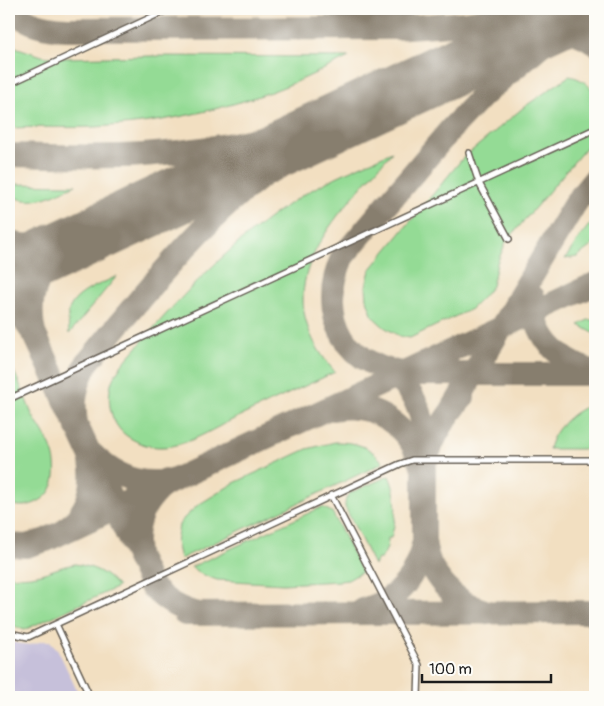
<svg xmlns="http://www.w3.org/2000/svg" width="604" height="706" viewBox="0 0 604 706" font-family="Pangolin,sans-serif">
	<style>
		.industrial { fill: #c6c0da }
		.green { fill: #94db95; stroke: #587c58 }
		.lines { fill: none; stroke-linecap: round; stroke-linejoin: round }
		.taxiway { stroke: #877e6e; stroke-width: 24 }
		.runway { stroke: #877e6e; stroke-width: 58 }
		.service-casing { stroke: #676056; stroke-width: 8 }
		.service { stroke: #fff; stroke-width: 5 }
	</style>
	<rect width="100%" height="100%" fill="#fdfcf7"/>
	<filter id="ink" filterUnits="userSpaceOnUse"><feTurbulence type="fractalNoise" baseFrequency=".02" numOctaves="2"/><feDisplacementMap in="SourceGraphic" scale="10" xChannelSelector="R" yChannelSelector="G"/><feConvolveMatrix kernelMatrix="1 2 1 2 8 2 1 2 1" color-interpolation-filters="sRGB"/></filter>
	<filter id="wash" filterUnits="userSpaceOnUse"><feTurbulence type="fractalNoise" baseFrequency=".0096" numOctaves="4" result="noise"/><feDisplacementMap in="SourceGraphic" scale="20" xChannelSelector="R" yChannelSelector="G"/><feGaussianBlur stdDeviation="1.12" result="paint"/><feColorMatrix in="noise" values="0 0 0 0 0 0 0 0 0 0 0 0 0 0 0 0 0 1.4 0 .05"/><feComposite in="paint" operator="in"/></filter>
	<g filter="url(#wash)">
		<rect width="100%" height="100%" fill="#f2dfc1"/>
		<path class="industrial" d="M42,641H50L58,650L80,697H9V642L30,645Z"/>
		<path class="green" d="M9,43L18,48L42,56L60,58L151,56L349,57C330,66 311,76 291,84C239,106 165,123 109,126C78,129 45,126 14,128L9,126Z
			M569,76C581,78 588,84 595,93V137L506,242L497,263L492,286L482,298L471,309L410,338L399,336L384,327L373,317L367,300L366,286L370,270L463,158L524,107Z
			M392,152C335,219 259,285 335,372C301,388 266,404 232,420C215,428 198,439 180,444C161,450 143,447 127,436C110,424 106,400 112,381C118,366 134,352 144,339C191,285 242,233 303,195C331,178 362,165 392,152Z
			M9,184L76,185C54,194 31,209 9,194Z
			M595,218V243L577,257L565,259L581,235Z
			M117,276L69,334C69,326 67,317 69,310C75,292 102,284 117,276Z
			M588,320H595V334L579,325Z
			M9,362C18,378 24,395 31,412C37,425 49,439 53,453C58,471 56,492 39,501C28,507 20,507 9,504Z
			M595,403V449H549C554,427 575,410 595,403Z
			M335,442C355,442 371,446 383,463L180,559L176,542L179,525L184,518L198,505L234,483L307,449Z
			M389,476C398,495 397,518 391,538H388C388,547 386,551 381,559H378L374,565L345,507C345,501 346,495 352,492Z
			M322,507L332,512L362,572L348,580L340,581L283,584L217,580L201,574L191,567Z
			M75,564C94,567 106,572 118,587L24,630L9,624V576C18,577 27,577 37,575C50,572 61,566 75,564Z"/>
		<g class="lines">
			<path class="taxiway" d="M9,9C29,24 43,28 68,29L393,28L465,23L515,16L544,9
				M593,9L546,41L482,96L450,130L343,256C315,314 348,372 414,374H595
				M526,33C550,26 574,28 595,43
				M9,155C53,156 98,158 143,155C207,151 269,139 330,119
				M9,241C30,251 48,251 70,245
				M71,245C38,265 26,295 34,333L151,586C165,601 179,610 199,614
				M533,297C534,334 556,360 591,371
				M9,306L24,320L34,334
				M382,369C407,382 422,405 424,433C424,456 424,479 424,502C424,514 424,527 424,540C427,574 453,602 485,611
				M333,409C375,401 410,427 422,466
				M452,410L576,202L595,179
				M77,428C72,404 75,385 87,363C130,311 172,258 221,211C265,169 317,136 370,106
				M92,454C112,474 136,486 165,481
				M427,458C433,436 448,414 463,397
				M67,528C87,512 96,487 91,462
				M9,545L26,546L46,540L595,284
				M137,553C133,527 141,507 159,489
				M363,610C400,599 416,577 424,541
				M185,614L595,612"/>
			<path class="runway" d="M9,274L578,9"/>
		</g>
	</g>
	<g filter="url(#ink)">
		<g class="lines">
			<defs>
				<path id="service" d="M9,84L169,9
					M469,153L479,183L509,239
					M9,399L595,129
					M331,495L419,665L418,697
					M56,624L90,697
					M9,633L28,637L400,464L412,460H595"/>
			</defs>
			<use href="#service" class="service-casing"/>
			<use href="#service" class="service"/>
		</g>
	</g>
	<rect width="604" height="706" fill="none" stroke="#fdfcf7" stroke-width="30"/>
	<path d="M422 674v8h129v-8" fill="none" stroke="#1c1c1c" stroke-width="2.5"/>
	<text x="429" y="674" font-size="15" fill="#1c1c1c" stroke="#fdfcf7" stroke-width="4" paint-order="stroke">100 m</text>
</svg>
